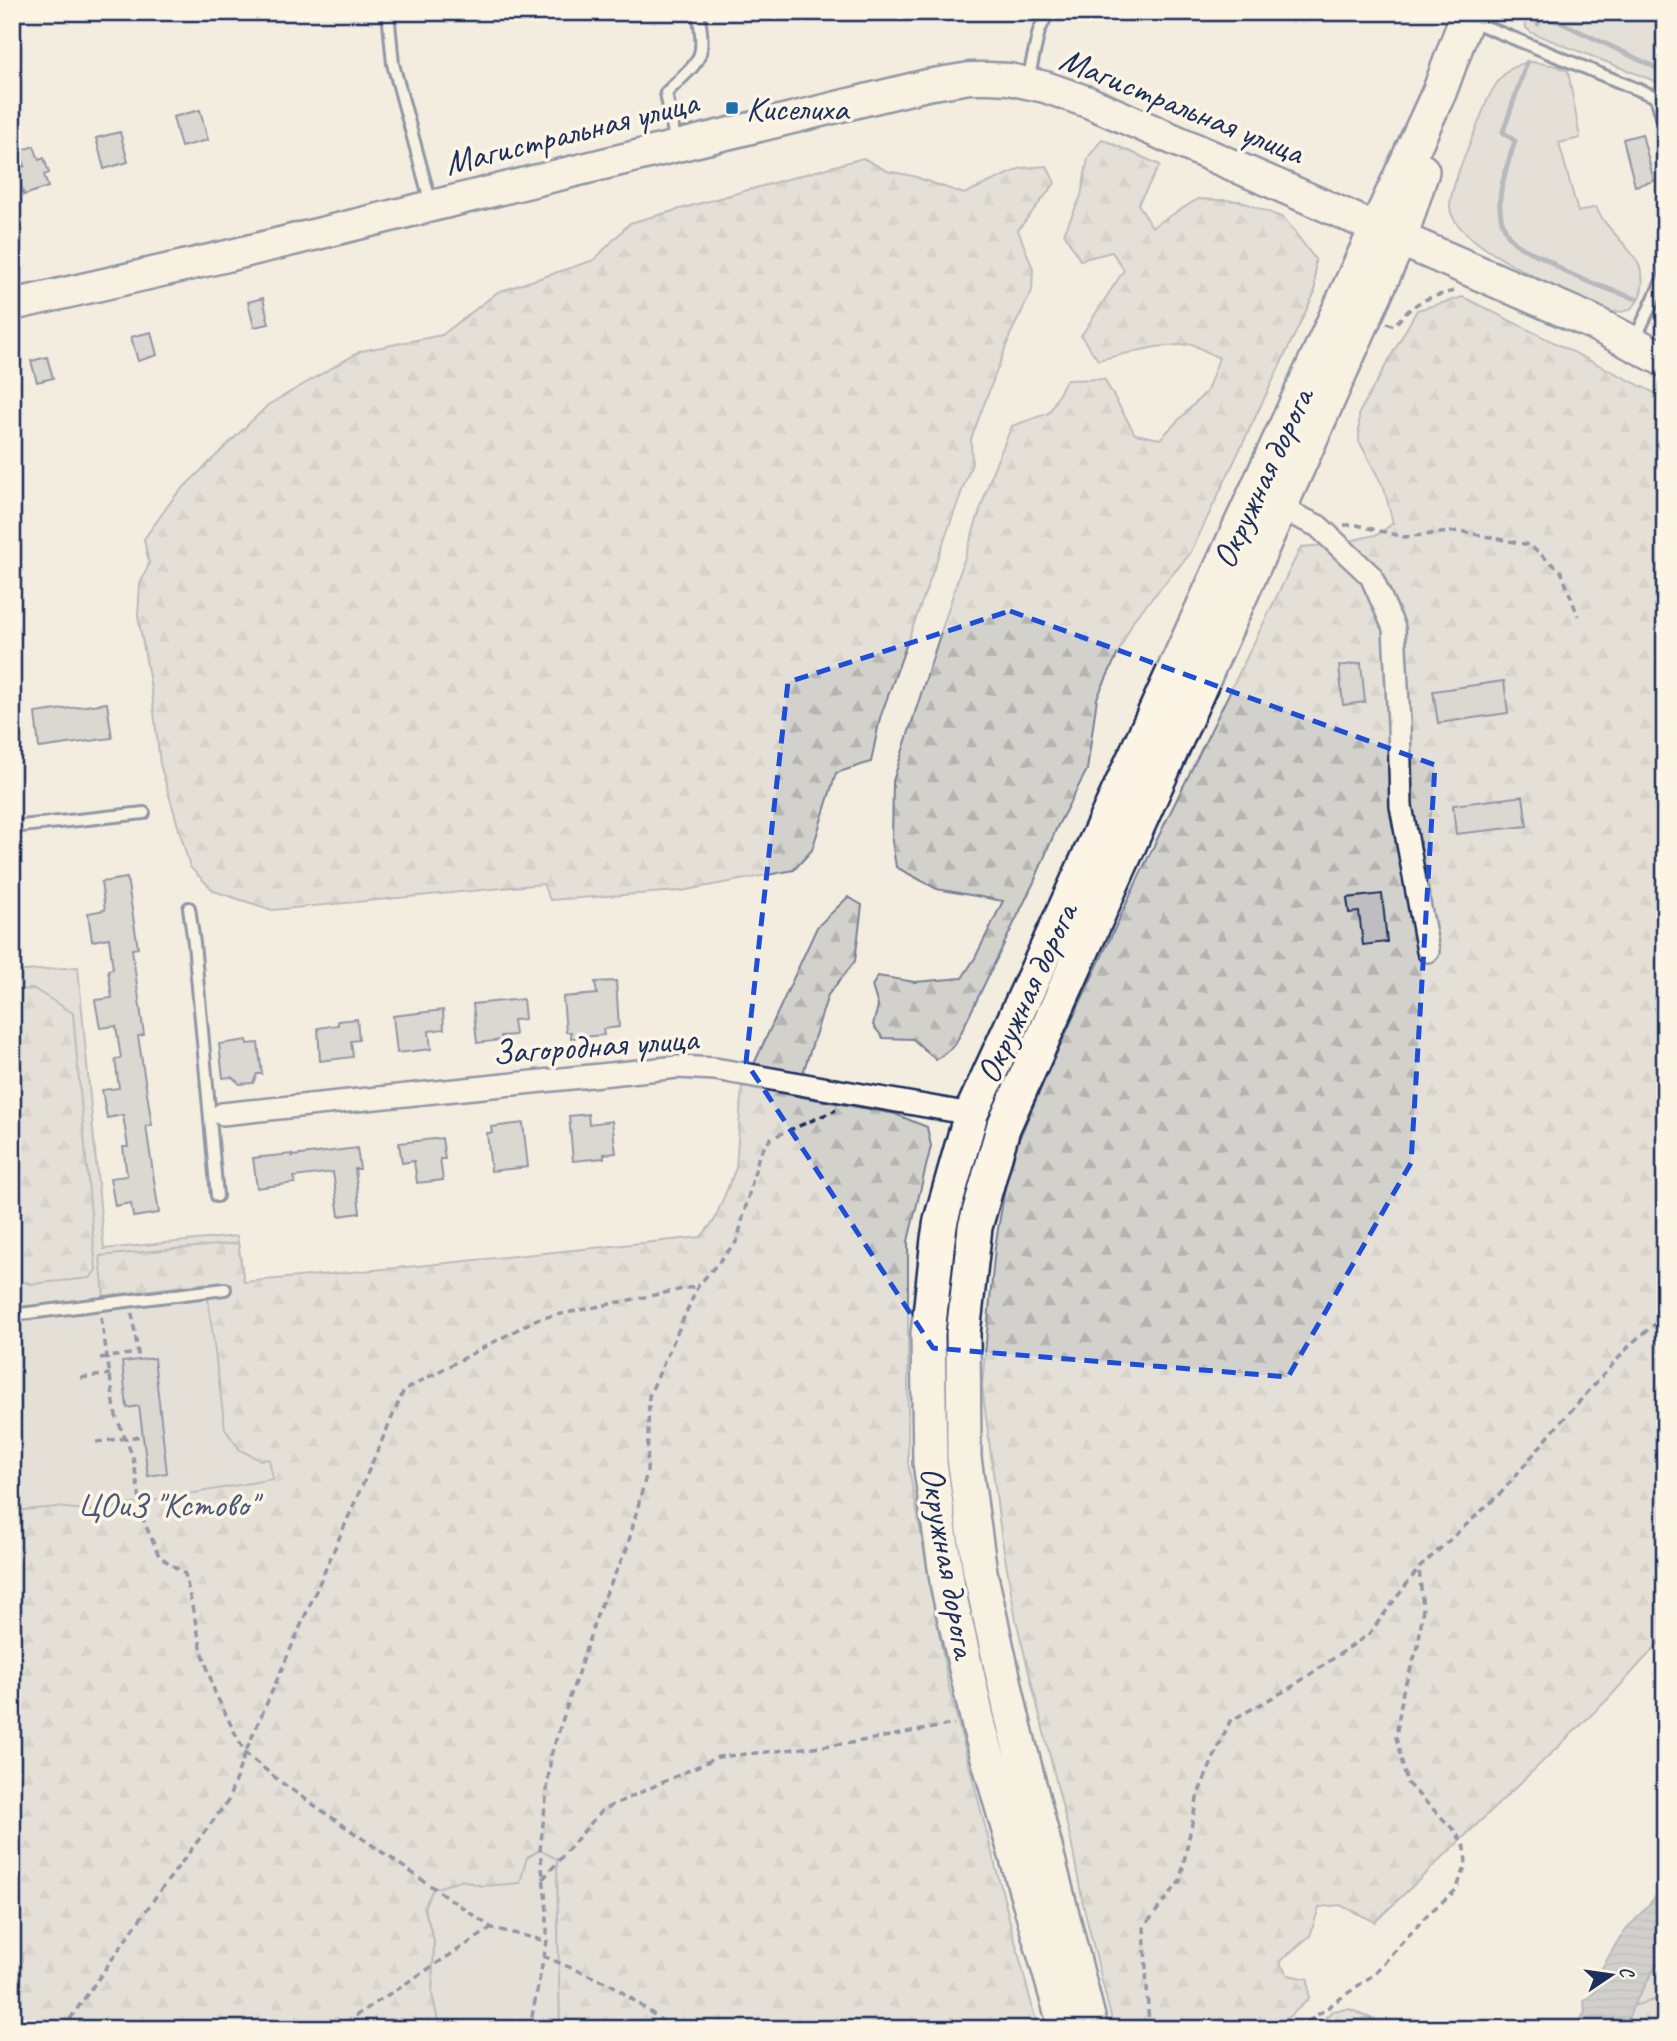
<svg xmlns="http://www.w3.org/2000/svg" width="1677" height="2041" viewBox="0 0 1677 2041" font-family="Caveat,sans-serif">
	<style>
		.green { fill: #d3d1cc; stroke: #778095; stroke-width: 2 }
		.forest { fill: url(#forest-firs); stroke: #778095; stroke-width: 2 }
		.water { fill: url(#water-rules); stroke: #707a91; stroke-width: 2 }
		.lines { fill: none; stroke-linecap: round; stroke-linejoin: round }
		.stream { stroke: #707a91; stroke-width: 5 }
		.building { fill: #bebec0; stroke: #1b2f5e; stroke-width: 2 }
		.service-casing { stroke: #1b2f5e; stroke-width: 16 }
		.minor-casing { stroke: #1b2f5e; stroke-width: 26 }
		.secondary-casing { stroke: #1b2f5e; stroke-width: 35 }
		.primary-casing { stroke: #1b2f5e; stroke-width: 38 }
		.path { stroke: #1b2f5e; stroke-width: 3.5; stroke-dasharray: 7 5; stroke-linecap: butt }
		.service { stroke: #fcf5e5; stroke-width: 10 }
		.minor { stroke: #fcf5e5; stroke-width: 21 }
		.secondary { stroke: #fcf5e5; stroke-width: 30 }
		.primary { stroke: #fcf5e5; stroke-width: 33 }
		.marked { fill: none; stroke: #1d4ed8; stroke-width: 5; stroke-dasharray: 14 9; stroke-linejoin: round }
		.poi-dot { fill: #1f6fb2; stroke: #fcf5e5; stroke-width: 2.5 }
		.labels { text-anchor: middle; stroke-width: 7; stroke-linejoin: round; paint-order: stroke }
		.street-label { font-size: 35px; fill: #1b2f5e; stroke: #fcf5e5 }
		.poi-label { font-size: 35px; fill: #1b2f5e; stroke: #fcf5e5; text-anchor: start }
		.park-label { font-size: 35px; fill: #49587a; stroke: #fcf5e5 }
	</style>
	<defs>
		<pattern id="forest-firs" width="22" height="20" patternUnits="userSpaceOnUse" patternTransform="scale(1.75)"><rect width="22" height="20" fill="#d3d1cc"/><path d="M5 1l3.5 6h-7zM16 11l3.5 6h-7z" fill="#b5b4b2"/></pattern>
		<pattern id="water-rules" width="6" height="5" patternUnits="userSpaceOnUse" patternTransform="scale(1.75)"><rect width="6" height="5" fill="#a9acb3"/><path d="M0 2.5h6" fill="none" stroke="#898c95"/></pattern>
	</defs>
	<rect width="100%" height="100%" fill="#f3ede0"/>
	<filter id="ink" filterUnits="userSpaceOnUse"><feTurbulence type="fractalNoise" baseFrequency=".0143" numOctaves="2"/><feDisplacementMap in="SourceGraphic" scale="14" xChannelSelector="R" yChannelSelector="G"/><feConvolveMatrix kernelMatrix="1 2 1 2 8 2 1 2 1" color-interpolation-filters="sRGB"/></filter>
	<g filter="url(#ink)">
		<path class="green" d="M1522,12H1665V85L1532,33L1526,28Z
			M1533,62L1557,66L1568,71L1580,138L1559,143L1578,212L1596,207C1609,239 1656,258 1639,298C1632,313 1621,313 1607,311C1574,295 1451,245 1450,207C1450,186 1473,137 1481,116C1490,91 1503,63 1533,62Z
			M78,967L104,1249L237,1236L245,1289L327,1527L12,2029V972Z
			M540,1850L557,1859L560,2029H442L438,2021L432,1994L434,1941L424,1907L433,1889L462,1880L482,1886Z
			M1665,1956V1991L1658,1999L1633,2006L1654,1970Z"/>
		<path class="forest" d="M1102,139L1160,165L1138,204L1152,227L1198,199L1240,201L1284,218L1315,259V292L1190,554L1134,619L1097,698L1087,770L1057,827L1034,882L955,1045L936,1060L913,1039L883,1038L873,1025L878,1006L872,986L878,976L915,982L962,978L975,958L1003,901L937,889L896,867L892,841L893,781L993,470L1012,426L1049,413L1066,380L1104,379L1135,434L1160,439L1207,391L1219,358L1192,344L1155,347L1098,360L1081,336L1124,270L1112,252L1080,260L1064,233L1081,196L1088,158Z
			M863,158L887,171L913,176L964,194L1021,168L1047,166L1055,183L1018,230L1033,269L1032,291L1011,333L971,439L972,463L880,718L871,762L836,773L812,850L794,870L681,891L550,900L543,884L272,910L214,891L190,867L160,764L152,694L138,616L140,584L149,564L144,539L175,496L268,405L361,351L442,335L498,292L594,260L630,223Z
			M1463,297L1665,398V1636L1608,1699L1375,1922L1340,1905L1319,1907L1310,1936L1279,1962L1288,1975L1308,1979L1309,1999L1275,2029H1114L1083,1904L1071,1841L1016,1620L1001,1534L982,1386L995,1247L1010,1160L1050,1067L1144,866L1301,547L1337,544L1379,534L1393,523L1384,488L1359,441V413L1417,310Z
			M848,897L862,905L855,961L828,995L802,1076L753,1066L817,927Z
			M34,989L73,1013L96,1270L90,1278L31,1284L12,1279V990Z
			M742,1086L895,1114L927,1127L931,1146L908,1241V1463L949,1688L1038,2029H560L557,1859L540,1850L527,1857L520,1883L482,1886L462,1880L433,1889L424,1907L434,1941L432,1994L438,2021L442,2029H12V1511L57,1507L94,1511L273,1479L269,1459L260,1460L240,1450L225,1429L206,1283L104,1296L100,1256L238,1243L244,1282L417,1266L701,1237L714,1221L736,1168Z
			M1665,1991V2029H1624L1633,2006L1658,1999Z
			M1349,2009L1387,2025L1389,2029H1314L1332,2011Z"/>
		<path class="water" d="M1665,1886V1956L1653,1970L1633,2006L1624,2029H1575L1585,2012L1584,2001C1595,1993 1604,1985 1601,1970L1620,1937Z"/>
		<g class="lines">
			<path class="stream" d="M1538,24L1540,17L1547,16L1665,72
				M1527,62L1503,132L1515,141C1506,171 1488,210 1511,239C1519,249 1533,252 1544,258C1552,262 1558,268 1566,272C1589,283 1613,291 1637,299
				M1664,310L1665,311"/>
		</g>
		<path class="building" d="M200,110L208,140L181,147L173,117Z
			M120,132L128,162L104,169L96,138Z
			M1642,134L1654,181L1635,186L1623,139Z
			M34,146L39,160L44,158L49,173L44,175L48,187L24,195L16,169L25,166L20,151Z
			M263,298L269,324L254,327L248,302Z
			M151,332L157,355L138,361L131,337Z
			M47,357L53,378L37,382L31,361Z
			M1361,663L1365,702L1343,705L1339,666Z
			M1504,681L1508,713L1438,723L1433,691Z
			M107,703L112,738L39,748L35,713Z
			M1523,796L1527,826L1456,834L1453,805Z
			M127,878L138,948L132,949L144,1035L138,1036L152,1125L146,1126L159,1213L133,1217L131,1203L115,1206L110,1178L127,1176L123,1147H128L123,1115L107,1118L102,1090L119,1088L115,1059L121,1058L116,1026L100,1028L95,1000L112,998L108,970L113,969L109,938L92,941L88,913L105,910L101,882Z
			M1382,894L1387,942L1363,945L1359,912L1349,913L1347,898Z
			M616,981L619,1027L603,1029L604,1035L571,1038V1032H566L563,997L597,994L595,982Z
			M523,999L525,1019L513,1020L515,1035L501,1036L502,1040L477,1043L473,1004Z
			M443,1010L444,1029L429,1031L431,1049L397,1053L393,1016Z
			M357,1019L359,1040L351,1041L353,1057L320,1061L318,1028L338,1025V1021Z
			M247,1040L248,1044L258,1043L262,1074H257L253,1083L240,1084L232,1077L223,1078L219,1044Z
			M588,1114L589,1124L612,1121L616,1153L604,1154V1158L573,1161L569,1116Z
			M523,1123L528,1167L491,1171L487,1133H492L491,1127Z
			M442,1138L445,1159H440L443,1180L417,1183L414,1161L402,1163L399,1143Z
			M357,1148L360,1169H355L360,1213L339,1216L333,1172L294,1177L295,1183L257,1188L253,1158L292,1154V1156Z
			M154,1358L167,1473L148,1476L139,1406L127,1408L122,1362Z"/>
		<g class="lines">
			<defs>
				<path id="service" d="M388,12L393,64L431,204
					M1469,20L1656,97L1665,126
					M1028,80L1039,31L1048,12
					M676,144L666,93C700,59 707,62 698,12
					M1635,339L1665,275
					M12,827L144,813
					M189,908L194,943L217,1196
					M12,1315L225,1289"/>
				<path id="minor" d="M1279,508L1318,526L1371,576L1394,628L1399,724L1401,806L1428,951
					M222,1114L678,1067L715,1069L971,1114"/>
				<path id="secondary" d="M12,305L227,256L927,85L970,78H989L1009,79L1045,87L1088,102L1376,228"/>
				<path id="primary" d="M1382,231L1592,322L1665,360
					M1066,2029L979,1726L948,1588L930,1462L928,1334L938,1239L941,1220L971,1114L1440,90L1466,19
					M1091,2029L1012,1717L980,1572L964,1458L963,1333L975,1227L1003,1128L1400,238L1422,171"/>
			</defs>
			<use href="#service" class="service-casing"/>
			<use href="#minor" class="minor-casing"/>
			<use href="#secondary" class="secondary-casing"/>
			<use href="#primary" class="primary-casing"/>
			<path class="path" d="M1387,323L1394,326C1414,302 1424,298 1455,291
				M1344,525H1357L1404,537L1460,531L1529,545L1561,571L1578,616
				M132,1313L139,1360
				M101,1317L116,1416L133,1457L143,1519L159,1556L185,1574L201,1647L215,1693L245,1753L282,1783L492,1928L546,1941
				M100,1358L138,1353
				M81,1378L110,1374
				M96,1442L143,1436
				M543,1879L602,1810L718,1757L851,1743L954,1724
				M543,1956L612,1985L674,2029
				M63,2029L157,1895L228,1801L245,1753L404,1390L537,1319L698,1286
				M335,2029L492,1928
				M535,2029L532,2016L547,1941V1911L540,1850L551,1755L599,1609L627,1548L647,1472L649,1396L698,1286L737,1241L759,1155L771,1138L836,1110
				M1149,2029L1144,1927L1180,1881L1198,1794L1230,1721L1290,1688L1369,1634L1419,1568L1501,1493L1559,1424L1633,1342L1665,1316
				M1298,2029L1373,1975L1427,1915L1456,1890L1466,1865L1465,1848L1455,1831L1407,1783L1396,1737L1403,1691L1418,1647L1423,1608L1419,1569"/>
			<use href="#service" class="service"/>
			<use href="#minor" class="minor"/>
			<use href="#secondary" class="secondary"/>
			<use href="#primary" class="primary"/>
		</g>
	</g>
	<path d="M0 0H1677V2041H0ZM1010,611L1435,765L1411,1163L1288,1377L933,1348L746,1062L788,682Z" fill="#f3ede0" fill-opacity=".55" fill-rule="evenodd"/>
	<path class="marked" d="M1010,611L1435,765L1411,1163L1288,1377L933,1348L746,1062L788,682Z"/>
	<rect class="poi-dot" x="725" y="101" width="14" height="14" rx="3.5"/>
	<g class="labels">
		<g class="street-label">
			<text transform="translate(1182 105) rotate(22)" y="12">Магистральная улица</text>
			<text transform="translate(571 132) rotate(-14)" y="12">Магистральная улица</text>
			<text transform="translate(1262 478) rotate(-65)" y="12">Окружная дорога</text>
			<text transform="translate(1026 993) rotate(-65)" y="12">Окружная дорога</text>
			<text transform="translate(595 1045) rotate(-4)" y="12">Загородная улица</text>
			<text transform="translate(949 1562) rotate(80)" y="12">Окружная дорога</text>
		</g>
		<g class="poi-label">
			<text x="746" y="120">Киселиха</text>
		</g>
		<g class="park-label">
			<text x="167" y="1516">ЦОиЗ "Кстово"</text>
		</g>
	</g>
	<rect width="1677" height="2041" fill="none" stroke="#fcf5e5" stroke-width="42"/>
	<rect x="21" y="21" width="1635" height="1999" fill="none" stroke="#1b2f5e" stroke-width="2.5" filter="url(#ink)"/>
	<g transform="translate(1611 1975) rotate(77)" stroke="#fcf5e5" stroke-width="5" paint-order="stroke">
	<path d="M0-5L12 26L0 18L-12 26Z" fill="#1b2f5e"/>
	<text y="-10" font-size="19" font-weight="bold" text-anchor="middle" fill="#1b2f5e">С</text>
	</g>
</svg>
